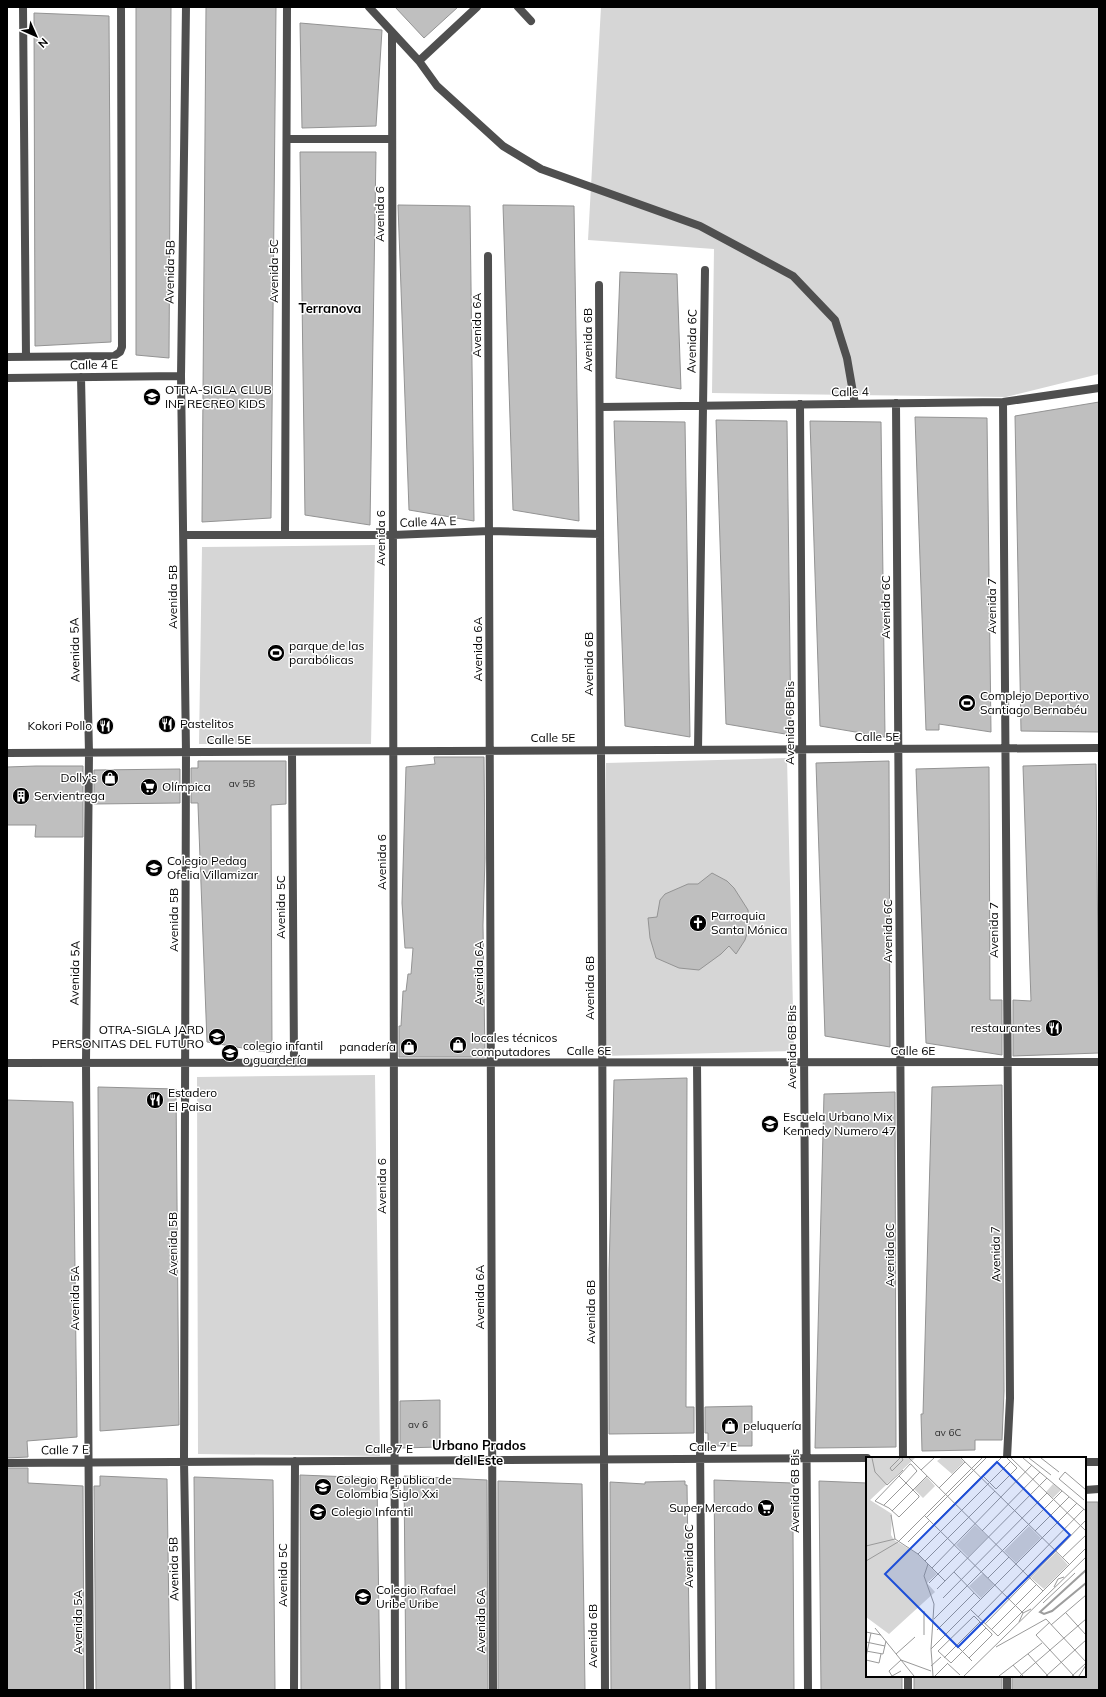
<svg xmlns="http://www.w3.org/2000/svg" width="1106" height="1697" viewBox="0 0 1106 1697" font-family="Mulish,sans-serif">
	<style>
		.green { fill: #d6d6d6 }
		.building { fill: #bfbfbf; stroke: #939393 }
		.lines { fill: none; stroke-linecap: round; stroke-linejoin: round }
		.street { stroke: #4f4f4f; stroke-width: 8 }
		.labels { text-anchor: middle; stroke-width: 3; stroke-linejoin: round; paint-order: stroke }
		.number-label { font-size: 10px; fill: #303030 }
		.street-label { font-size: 12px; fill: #000; stroke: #fff }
		.poi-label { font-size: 12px; fill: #000; stroke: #fff; text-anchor: start }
		.neighbourhood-label { font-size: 13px; font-weight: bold; fill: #000; stroke: #fff }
		.inset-river { fill: none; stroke: #9d9d9d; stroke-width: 2 }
		.inset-road { fill: none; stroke: #999; stroke-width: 1 }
		.view { fill: #1d4ed8; fill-opacity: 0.15; stroke: #1d4ed8; stroke-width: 2 }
		.inset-edge { fill: none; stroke: #000; stroke-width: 2 }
	</style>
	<rect width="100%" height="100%" fill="#fff"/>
	<path class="green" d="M601,7H1099V374L1006,397L712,393L714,249L588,240Z
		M375,545L371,744H199L202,547Z
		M787,758L794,1051L603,1056L606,763Z
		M375,1075L380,1456L198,1454L197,1077Z"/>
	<path class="building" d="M136,7H171L169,358L136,355Z
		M206,7H276L271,518L202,522Z
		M395,7H458L424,38Z
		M34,13L109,16L111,342L35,346Z
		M300,23L382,30L376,126L302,128Z
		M300,152H376L370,525L305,515Z
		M398,205L470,206L474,521L409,510Z
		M503,205L574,206L579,521L513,510Z
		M620,272L677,274L681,389L616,378Z
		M1099,402V732L1021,731L1015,416Z
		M915,417L987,418L991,732L939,724V730H926Z
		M716,420L787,421L791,735L726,724Z
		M614,421L685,422L690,737L625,726Z
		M810,421L881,422L885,737L820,726Z
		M434,757H484L485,858L483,925L485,1057H399V1026H401L403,991H406L408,974H411L413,948H405L402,903L406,767L435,764Z
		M198,761H286V804L271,805L272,1053L207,1042L198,805V803H191V768H198Z
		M889,761L890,1047L825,1036L816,763Z
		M1096,764L1099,1053L1013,1056V1000L1031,1001L1023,766Z
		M36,766H83V837H35L36,825H7V767Z
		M989,767L990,1000H1002V1055L926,1043L916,769Z
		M180,769V803L94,804V770Z
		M712,873L727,881L734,888L748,910L749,927L745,940L736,954L729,946L721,954L699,970L679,968L656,958L650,938L648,918L657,917L660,900L665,894L688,884H698Z
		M687,1078L686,1407H694V1433L609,1434V1271L614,1080Z
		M1002,1085L1004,1391L1002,1440H975V1450L922,1451L921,1414H923L932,1087Z
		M98,1087L176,1089L179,1425L100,1431Z
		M895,1092L896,1447L815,1448L824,1094Z
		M7,1100L73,1102L77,1437L27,1441L28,1457L7,1458Z
		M440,1400V1447L400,1448V1401Z
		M752,1406V1446H708V1433H705V1407Z
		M7,1468H28V1483L83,1486L84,1690H7Z
		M300,1475L377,1478L380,1690H301Z
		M100,1476L167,1479L170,1690H96L94,1486H100Z
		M404,1476L487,1480L488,1690H406Z
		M194,1477L273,1480L275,1690H196Z
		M714,1480L792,1483V1485H794L795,1531H793L794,1690H716Z
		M498,1481L582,1484L585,1690H498Z
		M685,1481V1485H687L690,1690H611L610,1482L645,1484V1482Z
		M819,1481L867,1483V1676H902V1690H821Z
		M1085,1502H1098L1099,1690H1012V1676H1085Z
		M914,1676H1002V1690H914Z"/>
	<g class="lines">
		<path class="street" d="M23,7L26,357
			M186,7L181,376L186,752L184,1461L188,1690
			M369,7L419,61L437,86L503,146L541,169L700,226L793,276L835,320L847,358L855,404
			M518,7L531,21
			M392,33L395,1690
			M419,61L477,7
			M287,139H392
			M488,256L493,1690
			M599,285L605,1690
			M7,357L114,356L120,352L122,347L121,7
			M81,377L89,753L86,1063L90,1690
			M7,378L181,376
			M1003,402L1010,1398L1007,1458
			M896,403L903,1458
			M800,404L808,1690
			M600,407L1003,402L1099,388
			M184,535H393L489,531L600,534
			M285,535L287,7
			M698,750L705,270
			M292,752L294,1063
			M7,753L1099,748
			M7,1063L1099,1062
			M697,1063L702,1690
			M1085,1462H1099
			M7,1463L867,1458
			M1085,1490L1099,1489
			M908,1676V1690
			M1007,1676V1690
			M294,1690L295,1461"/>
	</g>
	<defs>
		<symbol id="school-disc" viewBox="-11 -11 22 22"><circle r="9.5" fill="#000" stroke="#fff"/><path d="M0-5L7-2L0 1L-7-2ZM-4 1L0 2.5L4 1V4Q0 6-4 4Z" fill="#fff"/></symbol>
		<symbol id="stadium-disc" viewBox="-11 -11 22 22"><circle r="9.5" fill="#000" stroke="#fff"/><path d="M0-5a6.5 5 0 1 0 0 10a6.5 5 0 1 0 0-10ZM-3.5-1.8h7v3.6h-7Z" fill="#fff"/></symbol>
		<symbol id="restaurant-disc" viewBox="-11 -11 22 22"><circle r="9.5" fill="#000" stroke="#fff"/><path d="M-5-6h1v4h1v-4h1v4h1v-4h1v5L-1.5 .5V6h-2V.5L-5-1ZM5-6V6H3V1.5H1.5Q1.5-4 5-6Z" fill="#fff"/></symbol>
		<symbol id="shop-disc" viewBox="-11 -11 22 22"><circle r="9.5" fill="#000" stroke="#fff"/><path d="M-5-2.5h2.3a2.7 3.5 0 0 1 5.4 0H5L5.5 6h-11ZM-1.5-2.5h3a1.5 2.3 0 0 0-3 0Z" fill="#fff"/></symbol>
		<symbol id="supermarket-disc" viewBox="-11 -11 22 22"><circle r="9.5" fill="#000" stroke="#fff"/><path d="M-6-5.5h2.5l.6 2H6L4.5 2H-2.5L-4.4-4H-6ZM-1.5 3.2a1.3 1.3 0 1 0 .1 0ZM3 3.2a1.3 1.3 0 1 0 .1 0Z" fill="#fff"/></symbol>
		<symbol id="building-disc" viewBox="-11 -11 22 22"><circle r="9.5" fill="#000" stroke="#fff"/><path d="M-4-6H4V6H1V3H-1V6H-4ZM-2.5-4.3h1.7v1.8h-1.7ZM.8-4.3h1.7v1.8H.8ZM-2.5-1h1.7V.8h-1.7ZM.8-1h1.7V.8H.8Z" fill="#fff"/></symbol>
		<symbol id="church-disc" viewBox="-11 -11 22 22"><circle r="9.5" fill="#000" stroke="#fff"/><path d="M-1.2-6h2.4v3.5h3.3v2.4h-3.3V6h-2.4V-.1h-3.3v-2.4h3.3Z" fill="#fff"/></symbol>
	</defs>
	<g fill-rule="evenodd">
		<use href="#school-disc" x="142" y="387" width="20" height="20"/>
		<use href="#stadium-disc" x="266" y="643" width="20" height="20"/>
		<use href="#stadium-disc" x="957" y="693" width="20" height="20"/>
		<use href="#restaurant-disc" x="157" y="714" width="20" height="20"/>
		<use href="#restaurant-disc" x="95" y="716" width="20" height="20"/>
		<use href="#shop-disc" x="100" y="768" width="20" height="20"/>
		<use href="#supermarket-disc" x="139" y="777" width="20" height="20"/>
		<use href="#building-disc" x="11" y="786" width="20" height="20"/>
		<use href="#school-disc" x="144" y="858" width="20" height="20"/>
		<use href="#church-disc" x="688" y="913" width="20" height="20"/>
		<use href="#restaurant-disc" x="1044" y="1018" width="20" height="20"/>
		<use href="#school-disc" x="207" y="1027" width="20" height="20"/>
		<use href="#shop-disc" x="448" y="1035" width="20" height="20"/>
		<use href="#shop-disc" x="399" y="1037" width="20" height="20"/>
		<use href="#school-disc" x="220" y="1043" width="20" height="20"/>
		<use href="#restaurant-disc" x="145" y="1090" width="20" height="20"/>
		<use href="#school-disc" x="760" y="1114" width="20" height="20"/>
		<use href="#shop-disc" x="720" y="1416" width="20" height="20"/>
		<use href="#school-disc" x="313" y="1477" width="20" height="20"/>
		<use href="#supermarket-disc" x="756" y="1498" width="20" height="20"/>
		<use href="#school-disc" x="308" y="1502" width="20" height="20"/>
		<use href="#school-disc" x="353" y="1587" width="20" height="20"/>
	</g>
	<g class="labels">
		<g class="number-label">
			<text x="242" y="787">av 5B</text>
			<text x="418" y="1428">av 6</text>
			<text x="948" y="1436">av 6C</text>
		</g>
		<g class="street-label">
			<text transform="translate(380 214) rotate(-90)" y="4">Avenida 6</text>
			<text transform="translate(274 271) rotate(-90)" y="4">Avenida 5C</text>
			<text transform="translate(170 272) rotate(-89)" y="4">Avenida 5B</text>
			<text transform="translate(477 325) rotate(-90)" y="4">Avenida 6A</text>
			<text transform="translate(588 340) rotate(-90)" y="4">Avenida 6B</text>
			<text transform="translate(692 341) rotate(-89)" y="4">Avenida 6C</text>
			<text transform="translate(94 365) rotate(-1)" y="4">Calle 4 E</text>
			<text transform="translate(850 392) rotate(-1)" y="4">Calle 4</text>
			<text transform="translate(428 522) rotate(-2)" y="4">Calle 4A E</text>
			<text transform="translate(381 538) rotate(-90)" y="4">Avenida 6</text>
			<text transform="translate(173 597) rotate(-90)" y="4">Avenida 5B</text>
			<text transform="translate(992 606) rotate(-90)" y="4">Avenida 7</text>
			<text transform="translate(886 607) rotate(-90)" y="4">Avenida 6C</text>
			<text transform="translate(478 649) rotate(-90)" y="4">Avenida 6A</text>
			<text transform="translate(75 650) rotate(-91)" y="4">Avenida 5A</text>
			<text transform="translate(589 664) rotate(-90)" y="4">Avenida 6B</text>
			<text transform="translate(790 723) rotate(-90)" y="4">Avenida 6B Bis</text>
			<text x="877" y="741">Calle 5E</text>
			<text x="553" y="742">Calle 5E</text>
			<text x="229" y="744">Calle 5E</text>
			<text transform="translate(382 862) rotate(-90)" y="4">Avenida 6</text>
			<text transform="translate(281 907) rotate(-90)" y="4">Avenida 5C</text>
			<text transform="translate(174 920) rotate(-90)" y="4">Avenida 5B</text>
			<text transform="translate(994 930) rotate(-90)" y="4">Avenida 7</text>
			<text transform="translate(888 931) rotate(-90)" y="4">Avenida 6C</text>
			<text transform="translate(75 973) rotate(-89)" y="4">Avenida 5A</text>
			<text transform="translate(479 973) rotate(-90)" y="4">Avenida 6A</text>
			<text transform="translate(590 988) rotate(-90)" y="4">Avenida 6B</text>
			<text transform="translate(792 1047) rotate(-90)" y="4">Avenida 6B Bis</text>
			<text x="589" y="1055">Calle 6E</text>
			<text x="913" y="1055">Calle 6E</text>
			<text transform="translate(382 1186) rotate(-90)" y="4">Avenida 6</text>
			<text transform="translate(173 1244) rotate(-90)" y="4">Avenida 5B</text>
			<text transform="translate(996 1254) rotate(-91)" y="4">Avenida 7</text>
			<text transform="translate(890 1255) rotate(-90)" y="4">Avenida 6C</text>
			<text transform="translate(480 1297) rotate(-90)" y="4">Avenida 6A</text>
			<text transform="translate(75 1298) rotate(-90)" y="4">Avenida 5A</text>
			<text transform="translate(591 1312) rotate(-90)" y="4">Avenida 6B</text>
			<text x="713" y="1451">Calle 7 E</text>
			<text x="389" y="1453">Calle 7 E</text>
			<text transform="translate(65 1450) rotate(-1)" y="4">Calle 7 E</text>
			<text transform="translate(795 1491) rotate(-90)" y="4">Avenida 6B Bis</text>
			<text transform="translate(689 1556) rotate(-90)" y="4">Avenida 6C</text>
			<text transform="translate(174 1569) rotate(-91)" y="4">Avenida 5B</text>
			<text transform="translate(283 1575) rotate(-90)" y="4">Avenida 5C</text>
			<text transform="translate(481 1621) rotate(-90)" y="4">Avenida 6A</text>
			<text transform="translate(78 1622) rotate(-90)" y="4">Avenida 5A</text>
			<text transform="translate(593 1636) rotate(-90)" y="4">Avenida 6B</text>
		</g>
		<g class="poi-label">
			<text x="165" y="394">OTRA-SIGLA CLUB<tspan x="165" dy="14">INF RECREO KIDS</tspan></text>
			<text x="289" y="650">parque de las<tspan x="289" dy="14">parabólicas</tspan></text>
			<text x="980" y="700">Complejo Deportivo<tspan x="980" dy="14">Santiago Bernabéu</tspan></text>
			<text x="180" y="728">Pastelitos</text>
			<text x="92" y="730" text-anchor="end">Kokori Pollo</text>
			<text x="97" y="782" text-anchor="end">Dolly's</text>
			<text x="162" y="791">Olímpica</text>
			<text x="34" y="800">Servientrega</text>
			<text x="167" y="865">Colegio Pedag<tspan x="167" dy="14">Ofelia Villamizar</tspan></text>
			<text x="711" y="920">Parroquia<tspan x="711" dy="14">Santa Mónica</tspan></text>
			<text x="1041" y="1032" text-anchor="end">restaurantes</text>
			<text x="204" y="1034" text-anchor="end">OTRA-SIGLA JARD<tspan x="204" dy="14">PERSONITAS DEL FUTURO</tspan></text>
			<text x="471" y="1042">locales técnicos<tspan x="471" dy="14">computadores</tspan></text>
			<text x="243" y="1050">colegio infantil<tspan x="243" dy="14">o guardería</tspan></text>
			<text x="396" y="1051" text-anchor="end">panadería</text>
			<text x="168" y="1097">Estadero<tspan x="168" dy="14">El Paisa</tspan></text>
			<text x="783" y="1121">Escuela Urbano Mix<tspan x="783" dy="14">Kennedy Numero 47</tspan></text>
			<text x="743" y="1430">peluquería</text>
			<text x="336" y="1484">Colegio Republica de<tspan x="336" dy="14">Colombia Siglo Xxi</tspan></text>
			<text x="753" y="1512" text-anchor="end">Super Mercado</text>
			<text x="331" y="1516">Colegio Infantil</text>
			<text x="376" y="1594">Colegio Rafael<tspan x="376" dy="14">Uribe Uribe</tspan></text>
		</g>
		<g class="neighbourhood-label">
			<text x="330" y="313">Terranova</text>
			<text x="479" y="1450">Urbano Prados<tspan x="479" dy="15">del Este</tspan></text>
		</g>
	</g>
	<g transform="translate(866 1457)">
		<rect width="220" height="220" fill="#fff"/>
		<path d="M0,1H49L4,43L26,57L25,78L28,83L52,97L71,117L61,126L69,135L23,177L0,160ZM75,1H94L98,5L86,17L71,4ZM61,20L69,29L57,41L48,32ZM187,27L195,33L187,41L180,35ZM109,68L122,80L102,100L90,88ZM163,69L175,81L150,106L138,94ZM190,95L202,108L178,132L165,121ZM117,116L128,128L115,141L103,129Z" fill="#d6d6d6"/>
		<path class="inset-river" d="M220,113L174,155L178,157L186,154L220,126"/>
		<path class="inset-road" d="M6,1L9,15L21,28L37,13M34,1L24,11L26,14L37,3L36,1M43,1L177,134M95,1L204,108M135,1L117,19L130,32L151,11L141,1M145,1L220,74M157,1L220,54M163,1L185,18M175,1L193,15M55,13L68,1M73,31L99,5M218,43L193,22L199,15L220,33M18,48L40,26L51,14L45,7H44L33,19L9,44L23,51L33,60L53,40V39L33,19M26,54L61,19M25,58L29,82L52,97L79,124M59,59L157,156M61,60L120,1M68,67L115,20M116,74L174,15M169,74L203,40M42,85L64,63M0,89L29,82M52,97L145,4M196,101L220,78M0,104L32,85L116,1M59,104L129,34M62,107L58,119L68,147L65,192L67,219M66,111L166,8M88,115L115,143M122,121L143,100M63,126L95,94M188,130L192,122L198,120M71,132L181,21M77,141L181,36M177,146L209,116M105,153L132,179L220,91M200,156L220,178M112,160L218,52M68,162L196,34M153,165L157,156L165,152M184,165L170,178L208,219M119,167L220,63M185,168L220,138M9,171L48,219M71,173L108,136M125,173L170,128M0,175L15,178M58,178V154M84,182L106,204M0,185L19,189M130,190L180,162L220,205M65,192L211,46M0,194L17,197L20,184M30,197L49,180M162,197L182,219M0,200L5,176M78,201L114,165M103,201L126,178V177L108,159L72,194L85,206L120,171M0,203L13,206L15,197M81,206L94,218M147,208L157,219M65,209L75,200M35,214L26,219L23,214L35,203L65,214M69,219L82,206M98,219L220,100M133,219L176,186M154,219L220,162M180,219L220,183M206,219L220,206M213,219L220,208"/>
		<path class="view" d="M131,5L204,78L92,190L19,117Z"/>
		<rect width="220" height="220" class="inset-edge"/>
	</g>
	<rect width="1106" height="1697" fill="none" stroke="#000000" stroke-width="16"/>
	<g transform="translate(36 36) rotate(135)" stroke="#ffffff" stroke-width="3" paint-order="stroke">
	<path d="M0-3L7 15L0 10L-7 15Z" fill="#000000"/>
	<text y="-6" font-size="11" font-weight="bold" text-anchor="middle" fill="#000000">N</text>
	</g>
</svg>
